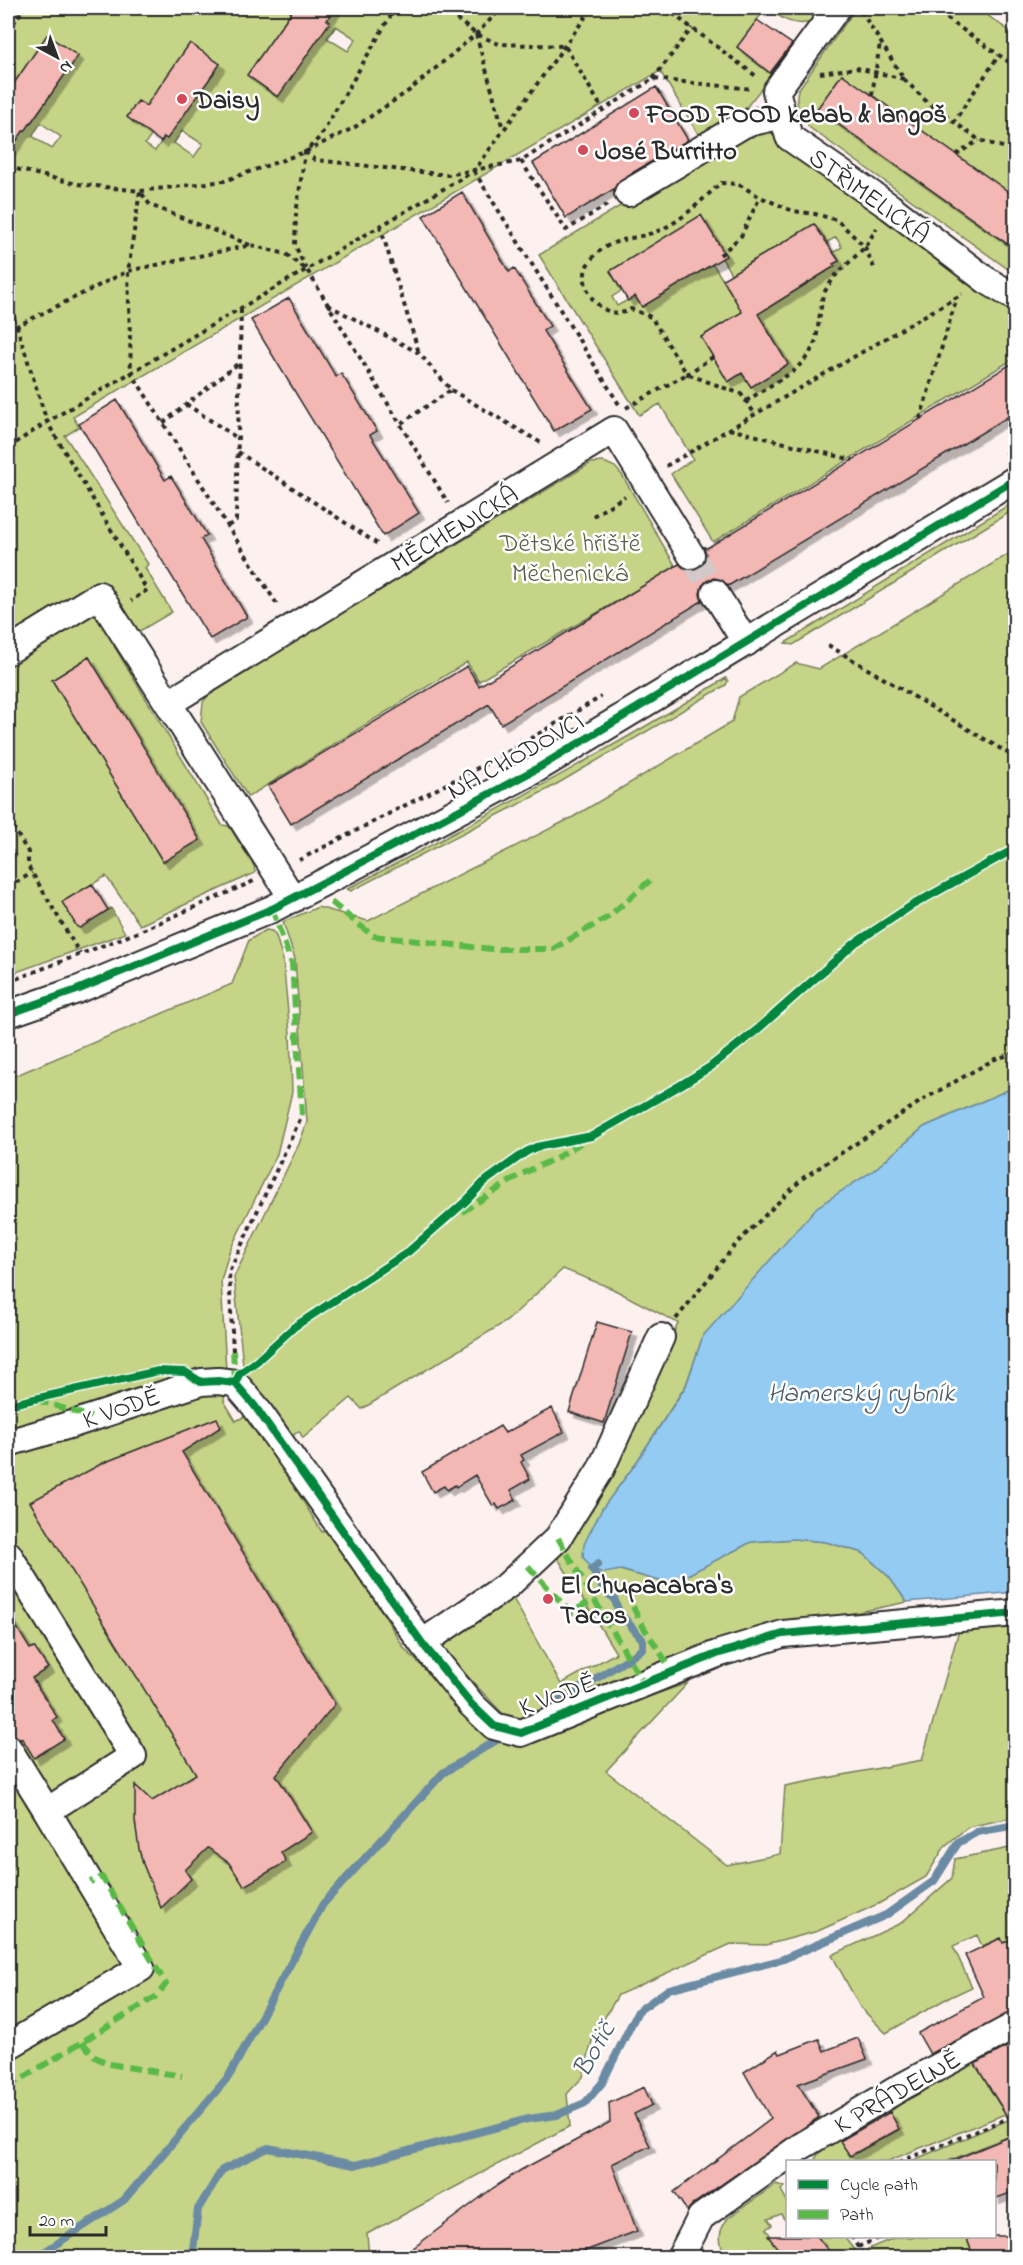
<svg xmlns="http://www.w3.org/2000/svg" width="1023" height="2265" viewBox="0 0 1023 2265" font-family="'Indie Flower',sans-serif">
	<style>
		.green { fill: #c6d487; stroke: #788059; stroke-width: 1.5; fill-rule: evenodd }
		.water { fill: #94cbf3; stroke: #6a8ba3; stroke-width: 1.5 }
		.lines { fill: none; stroke-linecap: round; stroke-linejoin: round }
		.stream { stroke: #6a8ba3; stroke-width: 8 }
		.building { fill: #f3b7b4; stroke: #2b2b2b; stroke-width: 1.5; filter: url(#shadow) }
		.minor-tunnel { stroke: #d3c9c9; stroke-width: 26; stroke-dasharray: 26 13; stroke-linecap: butt }
		.minor-casing { stroke: #2b2b2b; stroke-width: 30 }
		.path { stroke: #2b2b2b; stroke-width: 4; stroke-dasharray: 4.5 4.5; stroke-linecap: butt }
		.minor { stroke: #fff; stroke-width: 26 }
		.quiet { stroke: #58b947; stroke-width: 6; stroke-dasharray: 12 6; stroke-linecap: butt }
		.cycleway-casing { stroke: #fff; stroke-width: 11 }
		.cycleway { stroke: #00873e; stroke-width: 8 }
		.poi-dot { fill: #d1495b; stroke: #fff; stroke-width: 2 }
		.labels { text-anchor: middle; stroke-width: 5; stroke-linejoin: round; paint-order: stroke }
		.poi-label { font-size: 26px; font-weight: bold; fill: #2b2b2b; stroke: #fff; text-anchor: start }
		.street-label { font-size: 26px; fill: #2b2b2b; stroke: #fff }
		.park-label { font-size: 26px; fill: #5a5e47; stroke: #fff }
		.water-label { font-size: 27px; font-style: italic; fill: #4a5b67; stroke: #fff }
	</style>
	<defs>
		<filter id="shadow"><feDropShadow dx="5.5" dy="5.5" stdDeviation="0" flood-color="#0004"/></filter>
	</defs>
	<rect width="100%" height="100%" fill="#fdf1f0"/>
	<filter id="ink" filterUnits="userSpaceOnUse"><feTurbulence type="fractalNoise" baseFrequency=".0167" numOctaves="2"/><feDisplacementMap in="SourceGraphic" scale="12" xChannelSelector="R" yChannelSelector="G"/><feConvolveMatrix kernelMatrix="1 2 1 2 8 2 1 2 1" color-interpolation-filters="sRGB"/></filter>
	<g filter="url(#ink)">
		<path class="green" d="M8,8H284L291,12L247,75L277,97L322,33L319,31L336,8H708L719,15L725,8H823L812,22C792,27 782,18 766,8L737,47L772,75L745,109L700,137L660,71L73,417L79,427L65,436L148,564L145,568L172,612L114,646L222,825L229,826L254,866L255,873L140,925L106,876L64,901L80,927L111,908L125,933L8,975V861L16,856L8,842V140L13,144L31,119L33,120L78,56L47,35L8,92ZM336,26L356,39L348,51L327,38ZM190,43L220,64L175,127L172,126L155,151L145,144L152,135L127,117L138,101L146,106ZM41,123L61,137L52,149L32,136ZM182,131L203,144L194,157L174,143ZM88,657H89L163,862L52,680Z
			M856,8H977L1015,35V197L842,74L817,109L1015,250V274L810,128C800,117 794,105 798,90Z
			M768,131L1015,307V358L713,542L671,474L693,459L660,404L639,415L539,255L741,133ZM701,216L721,247L720,255L731,274L814,224L826,243L836,237L842,247L828,256L830,259L836,256L839,261L833,264L834,267L756,315L765,325L788,364L751,387L742,373L728,382L701,337L720,325L754,331L713,264L642,307L635,296L617,306L612,297L621,291L610,271Z
			M604,462L615,467L622,475L676,567L479,681L467,662L248,797L201,722L203,702L210,693L591,463Z
			M1015,501V509L793,645L785,643Z
			M1015,550V1087L924,1127L874,1170L703,1336L686,1385L634,1466L602,1509L604,1572L620,1570L670,1584L751,1542L794,1539L826,1542L863,1553L889,1577L907,1602L811,1622L517,1722L505,1716L438,1645L510,1593L561,1684L616,1653L554,1552L612,1462L678,1323L611,1288L563,1269L507,1321L362,1409L351,1398L303,1438L299,1431L284,1438L245,1385L234,1277L299,1144L307,1122L295,959L283,922L318,907L368,921L573,817L732,722L739,697L796,663L819,669Z
			M726,678L728,681L726,685L550,788L351,891L347,889C475,823 603,754 726,678Z
			M266,930L272,931L276,936L283,960L290,1033L292,1092L277,1154L229,1252L221,1281L226,1370L224,1401L236,1421L249,1414L322,1532L331,1527L404,1648L479,1725L524,1739L688,1683L606,1771L727,1865L780,1854L785,1786L922,1760L959,1630L1015,1624V1813L1006,1819L968,1827L945,1846L926,1877L878,1904L818,1931L766,1945L731,1944L618,1995L593,2037L583,2077L567,2094L570,2126L367,2234L369,2257H8V1063L12,1077L232,984L249,940Z
			M1015,1847V1938L1003,1943L1001,1938L982,1946L977,1935L953,1946L972,1987L944,2000L886,2033L860,2007L832,1955L901,1923L952,1878L955,1859Z
			M973,2060L999,2104L1015,2097V2110L888,2161L814,2162C819,2149 828,2145 839,2139L851,2156L899,2130L890,2112L916,2093Z
			M1015,2117V2134L948,2161L909,2162Z
			M776,2184L785,2187L781,2190L787,2201V2217L784,2219L781,2214L768,2219L772,2225L766,2229L785,2257H736L728,2249L724,2253C718,2239 719,2230 728,2218Z
			M817,2237H844L860,2257H834Z
			M896,2237H966L974,2257L870,2256L868,2249Z"/>
		<path class="water" d="M1015,1087V1592L907,1602L889,1577L863,1553L826,1542L794,1539L751,1542L670,1584L621,1570L604,1573L592,1569L583,1557L584,1544L602,1509L634,1466L686,1386L703,1336L817,1207L874,1170L924,1127Z"/>
		<g class="lines">
			<path class="stream" d="M539,1714L634,1655L643,1648V1640L619,1612L614,1598L605,1592L592,1569L598,1564
				M35,2258L124,2200L229,2076L323,1904L443,1773L503,1736
				M192,2258L198,2209L222,2170L268,2148L355,2165L528,2119L557,2115L585,2103L602,2083L638,2011L669,1989L781,1960L886,1915L934,1881L958,1843L977,1832L1016,1825"/>
		</g>
		<path class="building" d="M294,8H336L327,20L330,22L278,97L247,75Z
			M757,20L792,44L770,73L737,47Z
			M47,35L78,56L25,131L24,130L8,153V92Z
			M190,43L220,64L167,139L164,137L161,142L127,117L138,101L146,106Z
			M842,74L1016,197V250L817,109Z
			M656,87L688,140L620,180L614,189L566,218L533,163Z
			M462,192L509,272L514,268L550,326L543,331L592,409L554,431L423,216Z
			M701,215L726,256L642,307L635,296L628,301L610,271Z
			M814,224L839,261L833,264L835,266L758,314L788,364L751,387L742,373L728,382L701,337L742,312L723,279Z
			M289,298L336,377L341,373L377,431L370,435L419,513L383,536L251,320Z
			M1016,361V412L728,586L722,580L714,578L708,580L702,586L700,594L702,601L501,724L489,704L291,824L268,786L467,666L479,686L679,564L684,568L691,570L698,568L704,562L706,554L704,547L707,548Z
			M117,400L165,480L171,476L207,535L201,539L247,617L210,639L79,424Z
			M89,657L200,840L163,862L52,680Z
			M92,884L108,910L80,928L77,927L62,902Z
			M597,1322L632,1332L604,1423L569,1412Z
			M552,1408L564,1432L521,1455L524,1460L521,1462L530,1479L511,1490L516,1500L499,1509L496,1504L493,1506L475,1475L456,1487L455,1485L447,1490L444,1486L433,1492L422,1472L500,1426L505,1433Z
			M217,1418L221,1427L182,1452L335,1704L276,1775L312,1832L281,1852L286,1862L244,1886L229,1863L208,1848L185,1870L191,1879L161,1908L143,1864L139,1849L135,1821V1785L152,1801L196,1774L30,1502L103,1463Z
			M8,1613L30,1649L34,1647L48,1668L32,1678L57,1717L53,1720L64,1739L34,1758L22,1738L20,1739L15,1735L8,1733Z
			M1001,1938L1003,1943L1016,1938V2010L930,2054L918,2033L984,1997L965,1955Z
			M858,2038L867,2059L798,2084L819,2117L692,2205L687,2211L674,2192L771,2119L744,2072L778,2050L780,2054L819,2039L824,2051Z
			M1016,2042V2131L975,2064Z
			M644,2087L652,2105L634,2114L650,2146L612,2164L637,2231L567,2258H400L493,2188L521,2170L610,2122L609,2103Z
			M890,2112L899,2129L850,2156L840,2141Z
			M1016,2134V2191L994,2199V2162H949Z
			M768,2236H817L834,2258H785Z
			M966,2236H1009L1016,2258H974Z"/>
		<g class="lines">
			<path class="minor-tunnel" d="M691,555L715,593"/>
			<defs>
				<path id="minor" d="M837,8L776,91L789,137L890,207L986,280L1016,298
					M628,193L744,124L783,115
					M715,593L746,643
					M8,651L99,595L293,899
					M169,703L614,430L691,555
					M8,1014L77,990L272,909L351,868L538,768L1016,479
					M8,1443L76,1423L201,1382L218,1381L235,1383L254,1405L422,1643L472,1705L494,1726L521,1733L717,1654L783,1634L1016,1613
					M8,1554L133,1756L47,1811L8,1748
					M422,1643L508,1585L558,1538L601,1469L661,1337
					M8,2046L141,1968L47,1811
					M680,2258L701,2217L800,2147L903,2086L1016,2025"/>
			</defs>
			<use href="#minor" class="minor-casing"/>
			<path class="path" d="M442,8L476,34L499,44L565,46L603,110
				M665,8L756,76
				M932,8L1016,67
				M861,11L904,79L928,103L979,140L1016,151
				M8,31L24,8
				M476,34L503,129
				M820,73L857,68L904,79
				M653,79L692,28
				M872,95L880,43
				M953,123L999,55
				M305,152L315,160L448,175L521,161L653,79L753,89
				M956,155L979,140
				M521,161L566,230L607,205
				M8,167L77,184L140,191L224,181L305,152L355,127L410,90L476,34L502,8
				M474,171L620,406
				M8,195L12,169
				M380,226L419,353
				M250,245L150,205L140,191L128,271L131,372L278,606
				M720,255L741,236L760,197
				M8,263L13,314L47,422L147,590L131,601
				M306,269L295,245L296,214L305,152L320,137L395,8
				M328,305L419,353L451,390L400,424
				M8,332L17,326L128,271L251,245L286,254L307,270L448,503
				M713,357L687,374L651,317L631,309C604,326 572,284 590,261C609,237 629,241 655,232C681,223 701,200 721,183L738,184L760,197L793,211L815,214L837,220L865,247L875,270
				M451,390L543,444
				M746,401L794,371L809,355L816,340L823,294L835,276L865,247L877,228
				M186,404L237,438
				M626,408L687,374L741,394L755,414
				M920,419L957,297
				M163,423L240,362
				M729,429L853,460
				M8,448L47,422L474,171L592,8
				M238,452L379,545
				M1006,454L1016,448
				M666,466L962,294
				M593,516L625,496
				M228,526L236,520L241,309
				M828,645L1016,758
				M8,819L28,852V866L80,954
				M299,860L501,756L601,697
				M8,887L32,873
				M8,982L138,932L254,881
				M676,1319L737,1243L803,1178L926,1098L995,1059L1016,1053
				M233,1351L229,1272L302,1115
				M899,2162L1016,2115
				M851,2236L865,2258
				M858,2247L883,2236"/>
			<use href="#minor" class="minor"/>
			<path class="quiet" d="M331,902L373,936L491,949H553L608,917L654,877
				M272,909L292,964L302,1115
				M462,1212L520,1175L554,1159L584,1141
				M233,1351L235,1380
				M37,1400L91,1417
				M558,1538L644,1684
				M528,1566L571,1613L594,1599
				M626,1590L639,1620L673,1672
				M82,2042L95,2057L109,2064L182,2076
				M8,2087L157,1996L166,1984L102,1877L90,1882"/>
			<defs>
				<path id="cycleway" d="M8,1014L77,990L272,909L351,868L538,768L1016,479
					M235,1383L240,1373L257,1361L294,1327L408,1252L466,1201L484,1182L526,1152L536,1147L592,1136L679,1086L710,1067L758,1029L855,943L911,906L1016,848
					M8,1405L158,1371L185,1372L201,1382L218,1381L235,1383L254,1405L422,1643L472,1705L494,1726L521,1733L717,1654L783,1634L1016,1613"/>
			</defs>
			<use href="#cycleway" class="cycleway-casing"/>
			<use href="#cycleway" class="cycleway"/>
		</g>
	</g>
	<g class="poi-dot">
		<circle cx="182" cy="99" r="6"/>
		<circle cx="634" cy="113" r="6"/>
		<circle cx="583" cy="150" r="6"/>
		<circle cx="548" cy="1599" r="6"/>
	</g>
	<g class="labels">
		<g class="poi-label">
			<text x="194" y="108">Daisy</text>
			<text x="646" y="122">FOOD FOOD kebab &amp; langoš</text>
			<text x="595" y="159">José Burritto</text>
			<text x="560" y="1593">El Chupacabra's<tspan x="560" dy="30">Tacos</tspan></text>
		</g>
		<g class="street-label">
			<text transform="translate(870 195) rotate(36)" y="9">STŘIMELICKÁ</text>
			<text transform="translate(454 528) rotate(-31)" y="9">MĚCHENICKÁ</text>
			<text transform="translate(515 755) rotate(-29)" y="9">NA CHODOVCI</text>
			<text transform="translate(121 1407) rotate(-19)" y="9">K VODĚ</text>
			<text transform="translate(557 1694) rotate(-20)" y="9">K VODĚ</text>
			<text transform="translate(897 2091) rotate(-30)" y="9">K PRÁDELNĚ</text>
		</g>
		<g class="park-label">
			<text x="570" y="551">Dětské hřiště<tspan x="570" dy="30">Měchenická</tspan></text>
		</g>
		<g class="water-label">
			<text x="861" y="1401">Hamerský rybník</text>
			<text transform="translate(593 2049) rotate(-61)" y="9">Botič</text>
		</g>
	</g>
	<rect width="1023" height="2265" fill="none" stroke="#fff" stroke-width="30"/>
	<rect x="15" y="15" width="993" height="2235" fill="none" stroke="#2b2b2b" stroke-width="2" filter="url(#ink)"/>
	<rect x="786" y="2160" width="210" height="78" fill="#ffffff" stroke="#aaaaaa" stroke-width="1.5"/>
	<rect x="798" y="2180" width="30" height="9" fill="#00873e" stroke="#aaaaaa" stroke-width="1.5"/>
	<text x="840" y="2190" font-size="18" fill="#2b2b2b">Cycle path</text>
	<rect x="798" y="2210" width="30" height="9" fill="#58b947" stroke="#aaaaaa" stroke-width="1.5"/>
	<text x="840" y="2220" font-size="18" fill="#2b2b2b">Path</text>
	<g transform="translate(57 57) rotate(139)" stroke="#ffffff" stroke-width="4.5" paint-order="stroke">
	<path d="M0-4.5L10 22L0 15L-10 22Z" fill="#2b2b2b"/>
	<text y="-9" font-size="16" font-weight="bold" text-anchor="middle" fill="#2b2b2b">N</text>
	</g>
	<path d="M30 2226v9h76v-9" fill="none" stroke="#2b2b2b" stroke-width="3"/>
	<text x="39" y="2226" font-size="18" fill="#2b2b2b" stroke="#ffffff" stroke-width="4.5" paint-order="stroke">20 m</text>
</svg>
